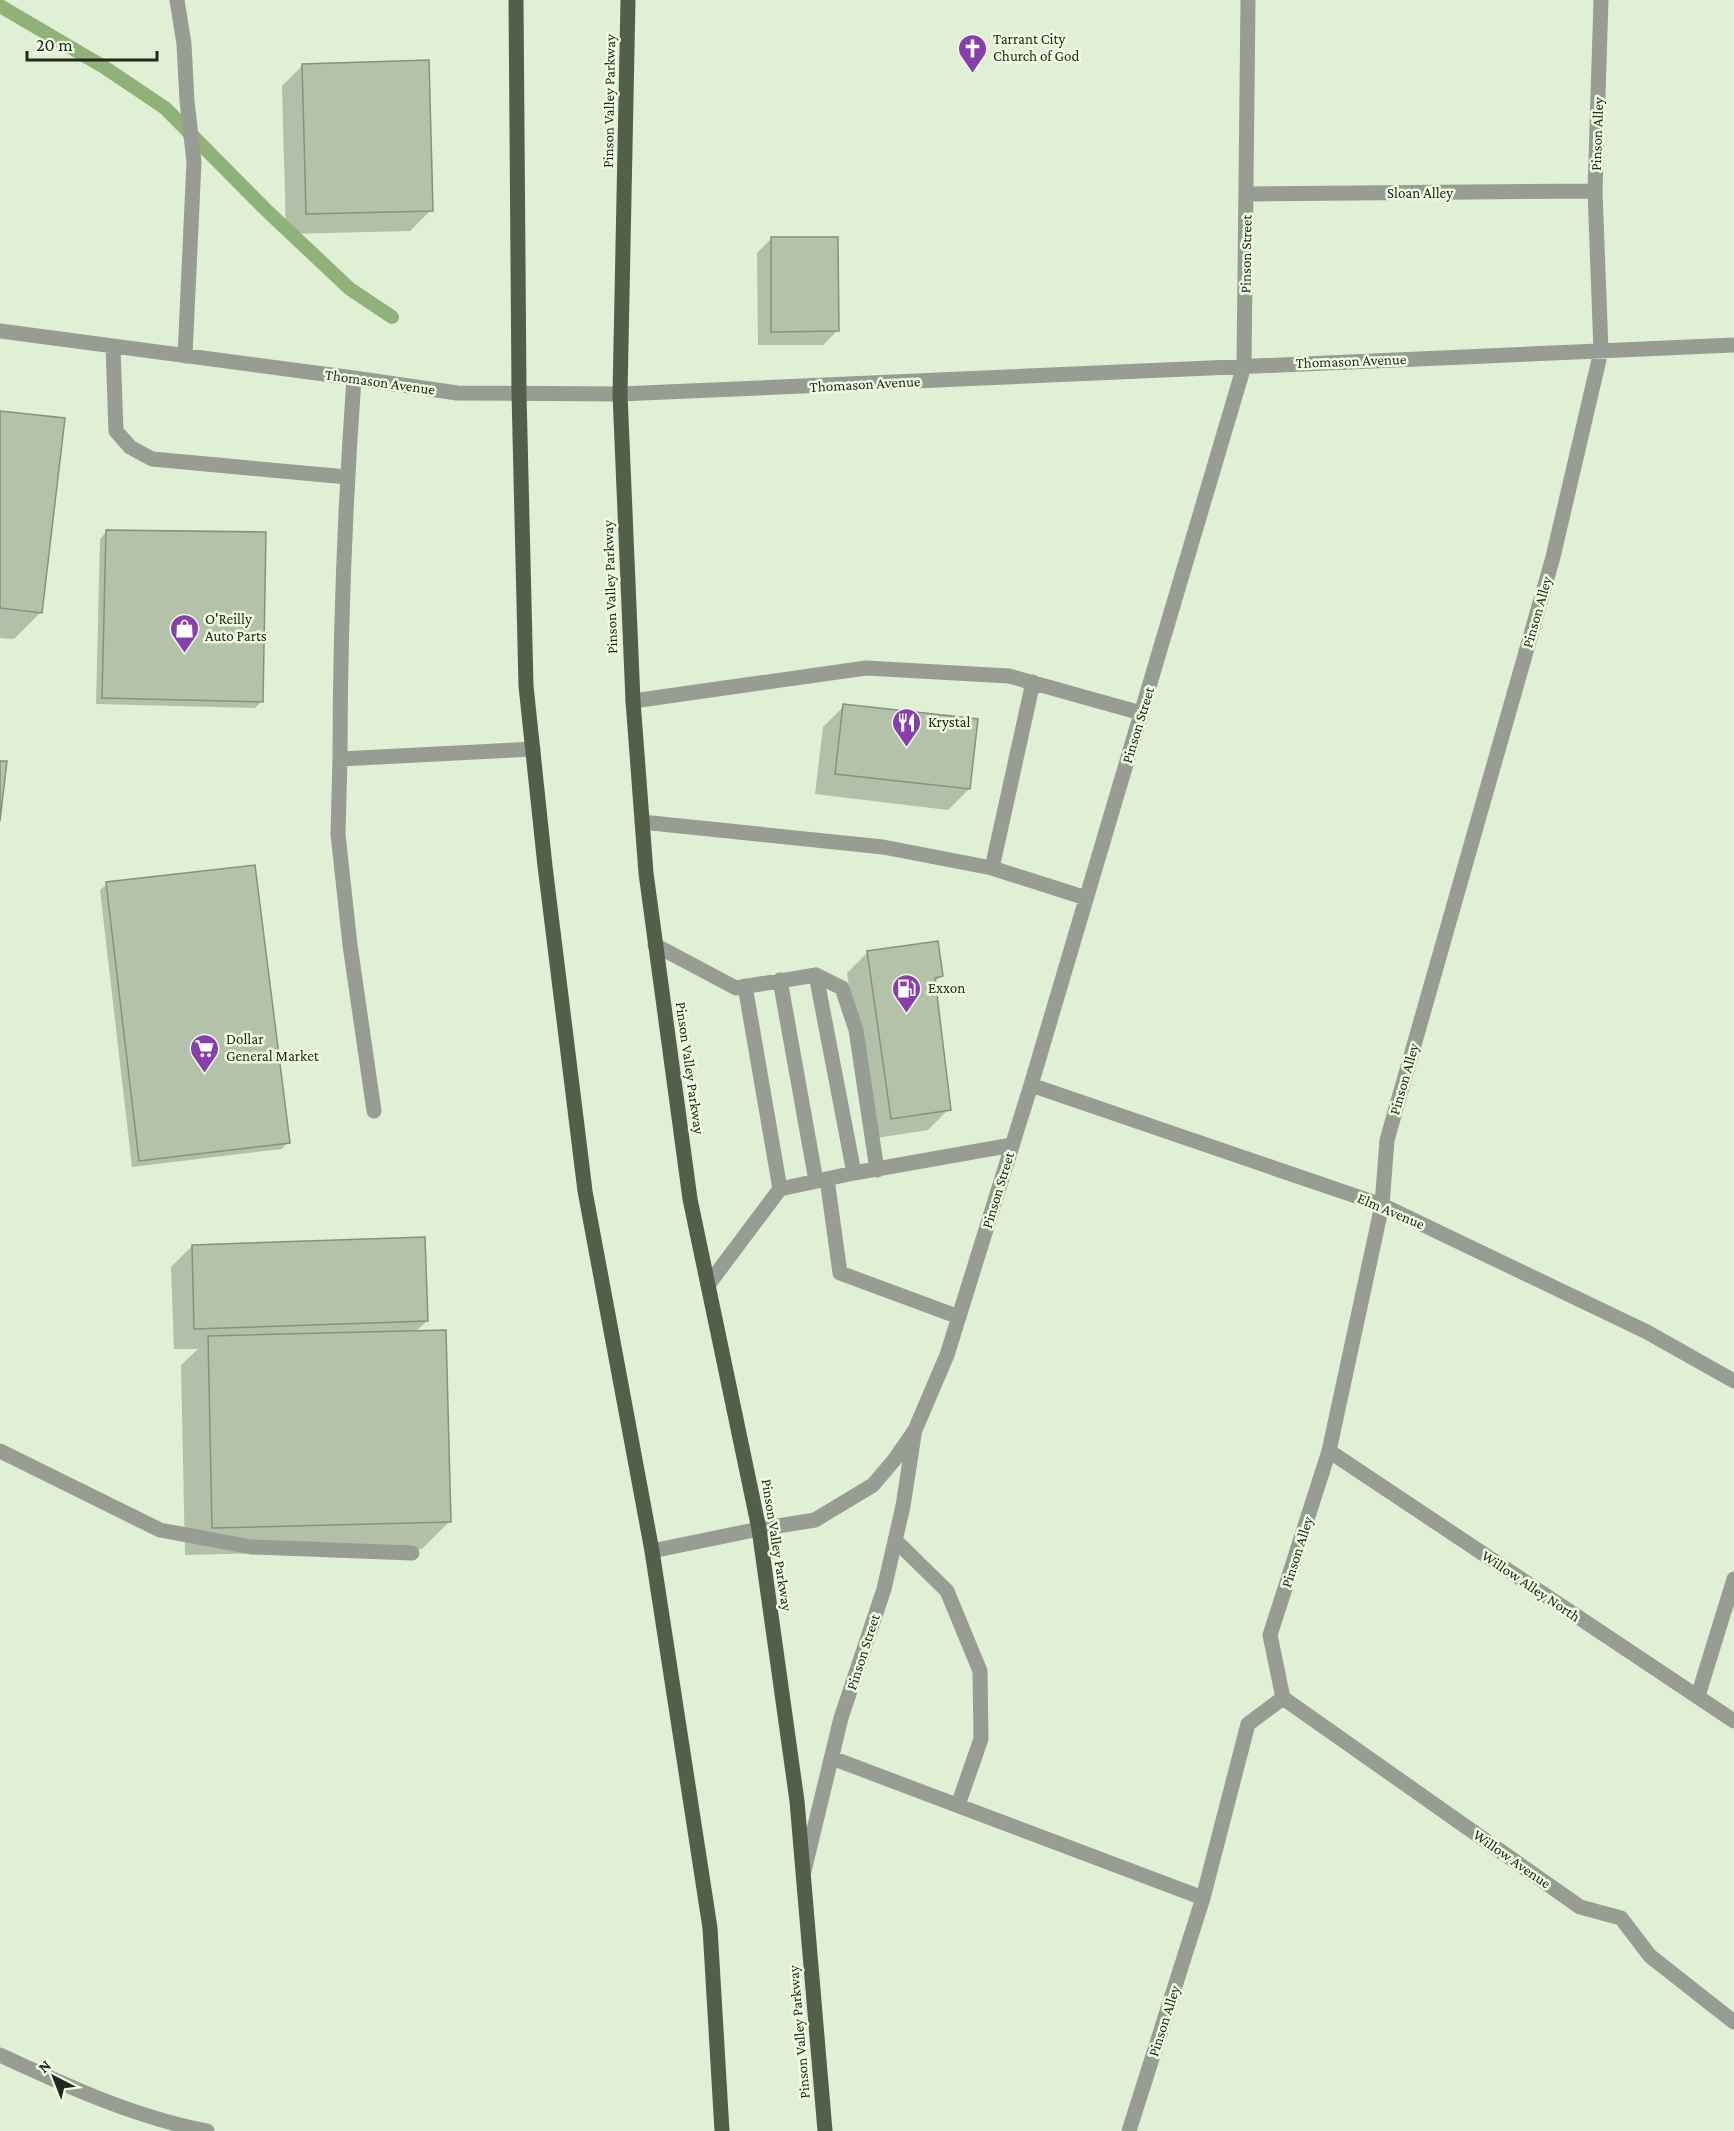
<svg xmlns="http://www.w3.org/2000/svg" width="1734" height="2131" viewBox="0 0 1734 2131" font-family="'Crimson Pro',serif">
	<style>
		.shadow { fill: #0003 }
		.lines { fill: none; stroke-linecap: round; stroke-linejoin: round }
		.stream { stroke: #90b178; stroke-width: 14 }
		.building { fill: #b3c2a8; stroke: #84937a; stroke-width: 1.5 }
		.minor { stroke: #979d92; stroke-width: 15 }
		.major { stroke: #535f4b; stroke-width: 15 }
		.labels { text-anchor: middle; stroke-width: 5; stroke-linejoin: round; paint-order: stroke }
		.poi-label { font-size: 15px; fill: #22281e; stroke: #edfde1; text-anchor: start }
		.street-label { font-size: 15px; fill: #22281e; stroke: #edfde1 }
	</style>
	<rect width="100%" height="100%" fill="#dff0d4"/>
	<path class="shadow" d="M303,65L431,210L410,231L286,234L282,86Z
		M771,239L837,331L823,345H758L757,253Z
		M0,412L41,612L14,639L0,638Z
		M106,532L262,701L255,708L96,704L100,539Z
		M844,706L969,789L948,810L815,794L823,727Z
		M107,884L288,1142L282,1149L132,1167L100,890Z
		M868,952L941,976L934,983L949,1109L928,1130L870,1139L847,973Z
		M192,1246L427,1321L415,1332L449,1522L422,1549L185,1555L181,1365L198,1349H174L171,1267Z"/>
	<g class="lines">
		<path class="stream" d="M0,6L104,67L165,108L265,209L350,289L392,317"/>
	</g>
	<path class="building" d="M429,60L433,211L306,214L302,64Z
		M771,237H838L839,331L771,332Z
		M0,411L65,418L42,613L0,608Z
		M106,530L266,532L263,702L102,698Z
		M843,704L978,719L970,789L835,774Z
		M0,761H7L0,821Z
		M255,865L290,1143L139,1161L106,882Z
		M938,941L943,976L935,978L951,1110L891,1119L867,951Z
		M425,1237L428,1321L194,1329L192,1245Z
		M446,1330L451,1522L212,1528L208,1336Z"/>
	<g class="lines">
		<path class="minor" d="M177,0L184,44L187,101L194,162L185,356
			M1246,194L1595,191
			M0,331L354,378L457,393L620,394L1734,345
			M113,347L116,431L130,447L152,459L347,477
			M633,701L866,668L1009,676L1141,713
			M340,759C340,632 345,505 354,378
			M642,822L883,847L992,868L1086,898
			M992,868L1033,682
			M655,945L736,988L816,975L842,988L856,1030L877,1170
			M816,975L854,1173
			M780,980L816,1181
			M745,986L780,1189
			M1031,1085L1382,1205L1647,1332L1734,1381
			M374,1111L350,945L338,834L340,759L533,749
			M827,1179L840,1273L959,1317
			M708,1285L780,1189L854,1173L1012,1145
			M0,1451L160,1530L251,1547L412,1553
			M1329,1451L1734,1721
			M895,1540L947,1591L980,1671L981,1739L958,1805
			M652,1551L759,1529L815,1520L873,1485L895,1459L915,1430L947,1355L1031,1085L1244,366L1248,0
			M1698,1696L1734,1579
			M1283,1698L1580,1907L1621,1918L1650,1956L1734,2022
			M832,1758L1203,1898
			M804,1871L841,1718L884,1589L903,1506L914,1435
			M0,2055C67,2086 134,2117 207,2131
			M1129,2131L1203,1898L1248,1724L1283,1698L1270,1635L1329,1451L1382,1205L1387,1140L1553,557L1601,351L1595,191L1601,0"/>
		<path class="major" d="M516,0L519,393L526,686L545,866L585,1191L652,1551L710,1928L722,2131
			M628,0L620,394L633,701L646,873L690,1199L759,1529L797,1801L825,2131"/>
	</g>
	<defs>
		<symbol id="church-pin" viewBox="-11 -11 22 30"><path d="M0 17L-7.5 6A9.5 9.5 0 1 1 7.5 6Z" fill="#893eaf" stroke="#edfde1"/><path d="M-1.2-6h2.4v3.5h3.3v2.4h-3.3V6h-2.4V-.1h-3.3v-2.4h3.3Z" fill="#fff"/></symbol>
		<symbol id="shop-pin" viewBox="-11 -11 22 30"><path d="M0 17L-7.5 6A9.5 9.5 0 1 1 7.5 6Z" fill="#893eaf" stroke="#edfde1"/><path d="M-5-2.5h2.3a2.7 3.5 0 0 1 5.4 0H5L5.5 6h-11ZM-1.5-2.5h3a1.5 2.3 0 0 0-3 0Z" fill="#fff"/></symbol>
		<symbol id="restaurant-pin" viewBox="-11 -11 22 30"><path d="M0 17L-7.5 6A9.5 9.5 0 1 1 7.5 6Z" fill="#893eaf" stroke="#edfde1"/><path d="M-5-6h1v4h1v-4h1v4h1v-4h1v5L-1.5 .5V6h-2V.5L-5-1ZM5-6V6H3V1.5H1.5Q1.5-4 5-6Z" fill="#fff"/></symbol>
		<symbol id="fuel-pin" viewBox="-11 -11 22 30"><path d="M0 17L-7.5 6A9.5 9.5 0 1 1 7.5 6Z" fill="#893eaf" stroke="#edfde1"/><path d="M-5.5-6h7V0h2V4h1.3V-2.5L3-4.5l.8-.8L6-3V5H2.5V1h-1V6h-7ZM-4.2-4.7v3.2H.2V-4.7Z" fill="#fff"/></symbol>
		<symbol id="supermarket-pin" viewBox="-11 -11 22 30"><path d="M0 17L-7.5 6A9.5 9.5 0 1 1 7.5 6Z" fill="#893eaf" stroke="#edfde1"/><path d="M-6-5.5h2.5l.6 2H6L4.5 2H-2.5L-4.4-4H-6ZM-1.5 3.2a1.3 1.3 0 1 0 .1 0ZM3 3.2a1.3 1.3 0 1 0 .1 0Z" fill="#fff"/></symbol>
	</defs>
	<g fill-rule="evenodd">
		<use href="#church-pin" x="956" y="32" width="33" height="45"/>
		<use href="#shop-pin" x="168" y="612" width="33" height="45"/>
		<use href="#restaurant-pin" x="890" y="706" width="33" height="45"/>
		<use href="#fuel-pin" x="890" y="972" width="33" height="45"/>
		<use href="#supermarket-pin" x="188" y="1032" width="33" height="45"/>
	</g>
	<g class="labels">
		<g class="poi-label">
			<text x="993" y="44">Tarrant City<tspan x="993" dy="17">Church of God</tspan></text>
			<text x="205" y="624">O'Reilly<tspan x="205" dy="17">Auto Parts</tspan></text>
			<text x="928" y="727">Krystal</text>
			<text x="928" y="993">Exxon</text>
			<text x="226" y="1044">Dollar<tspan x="226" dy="17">General Market</tspan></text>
		</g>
		<g class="street-label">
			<text transform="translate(609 101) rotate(-89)" y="5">Pinson Valley Parkway</text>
			<text transform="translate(1597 134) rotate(-88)" y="5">Pinson Alley</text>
			<text x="1420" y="198">Sloan Alley</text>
			<text transform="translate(1246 254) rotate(-89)" y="5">Pinson Street</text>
			<text transform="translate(1351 361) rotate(-2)" y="5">Thomason Avenue</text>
			<text transform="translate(380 382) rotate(8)" y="5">Thomason Avenue</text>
			<text transform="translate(865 384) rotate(-3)" y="5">Thomason Avenue</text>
			<text transform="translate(610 587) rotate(-92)" y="5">Pinson Valley Parkway</text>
			<text transform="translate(1537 612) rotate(-74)" y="5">Pinson Alley</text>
			<text transform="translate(1138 725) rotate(-73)" y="5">Pinson Street</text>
			<text transform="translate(690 1068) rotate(82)" y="5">Pinson Valley Parkway</text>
			<text transform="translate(1404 1079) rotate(-74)" y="5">Pinson Alley</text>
			<text transform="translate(998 1190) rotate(-73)" y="5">Pinson Street</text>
			<text transform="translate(1391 1211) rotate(23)" y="5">Elm Avenue</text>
			<text transform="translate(777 1545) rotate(81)" y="5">Pinson Valley Parkway</text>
			<text transform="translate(1297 1552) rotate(-72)" y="5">Pinson Alley</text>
			<text transform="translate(1531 1586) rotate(34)" y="5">Willow Alley North</text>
			<text transform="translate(863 1652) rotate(-72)" y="5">Pinson Street</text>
			<text transform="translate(1512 1859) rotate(35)" y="5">Willow Avenue</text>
			<text transform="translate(1164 2021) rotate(-72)" y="5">Pinson Alley</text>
			<text transform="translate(799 2032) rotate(-95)" y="5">Pinson Valley Parkway</text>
		</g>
	</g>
	<g transform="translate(54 2077) rotate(318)" stroke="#edfde1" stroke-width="4.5" paint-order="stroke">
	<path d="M0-4.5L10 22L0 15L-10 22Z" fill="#22281e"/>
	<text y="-9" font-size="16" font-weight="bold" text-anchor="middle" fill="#22281e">N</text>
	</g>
	<path d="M27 51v9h130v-9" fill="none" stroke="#22281e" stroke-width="3"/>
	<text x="36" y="51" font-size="18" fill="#22281e" stroke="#edfde1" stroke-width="4.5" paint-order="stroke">20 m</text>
</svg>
